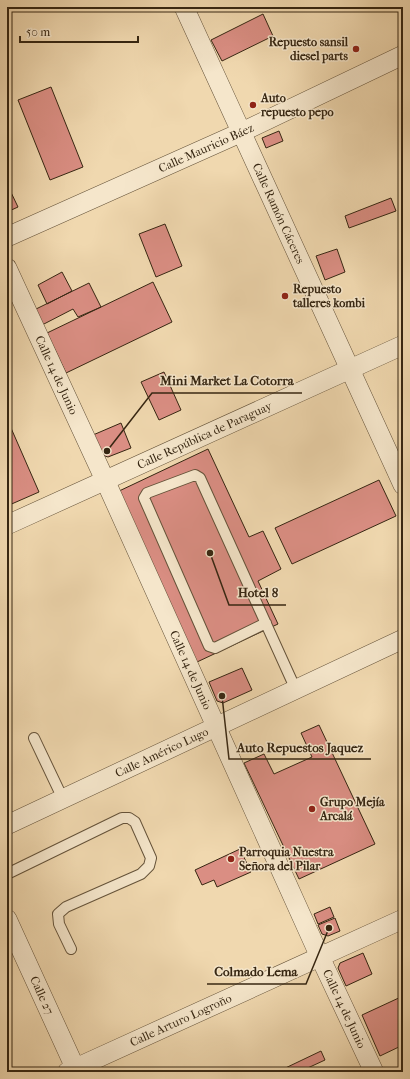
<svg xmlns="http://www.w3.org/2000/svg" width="410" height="1079" viewBox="0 0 410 1079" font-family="'IM FELL French Canon',serif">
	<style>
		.building { fill: #da8e83; stroke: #362612 }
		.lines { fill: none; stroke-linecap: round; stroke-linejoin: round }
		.lane-casing { stroke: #645239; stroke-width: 12 }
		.street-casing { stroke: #645239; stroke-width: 20 }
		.lane { stroke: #f5e6cb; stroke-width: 10 }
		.street { stroke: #f5e6cb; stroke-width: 19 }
		.poi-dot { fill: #8f2418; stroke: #f5e6cb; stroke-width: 1.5 }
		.labels { text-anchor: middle; stroke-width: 3; stroke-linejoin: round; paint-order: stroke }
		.poi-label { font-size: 12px; font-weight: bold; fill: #362612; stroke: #f5e6cb; text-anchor: start }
		.street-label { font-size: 12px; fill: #362612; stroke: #f5e6cb }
		.leader { fill: none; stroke: #362612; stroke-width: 1.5 }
		.callout-dot { fill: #362612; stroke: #f5e6cb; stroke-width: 1.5 }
		.callout-label { font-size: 13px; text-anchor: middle; font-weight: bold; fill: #362612; stroke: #f5e6cb; stroke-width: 3; stroke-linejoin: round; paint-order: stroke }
	</style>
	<rect width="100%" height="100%" fill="#f0d8af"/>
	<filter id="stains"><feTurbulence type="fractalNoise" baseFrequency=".005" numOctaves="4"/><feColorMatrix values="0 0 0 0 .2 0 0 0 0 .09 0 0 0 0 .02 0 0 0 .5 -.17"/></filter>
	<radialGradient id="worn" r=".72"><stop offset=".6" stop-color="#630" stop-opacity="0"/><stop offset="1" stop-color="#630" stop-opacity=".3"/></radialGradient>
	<path class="building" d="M263,14L273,36L222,61L211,40Z
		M51,87L83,167L50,180L18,100Z
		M279,131L283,141L266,148L262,138Z
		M7,184L18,207L7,212Z
		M391,198L396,211L349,228L345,216Z
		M165,224L182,266L156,277L139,234Z
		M337,249L345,272L325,280L316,256Z
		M62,272L72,291L47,304L38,285Z
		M153,282L172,322L66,373L47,333Z
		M89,283L101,307L78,317L73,309L42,325L34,310Z
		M164,372L181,410L159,420L141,382Z
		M121,423L131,448L108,457L102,455L93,435Z
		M11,428L39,492L7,506V430Z
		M208,449L249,537L263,531L281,569L258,581L278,624L197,662L117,492Z
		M379,480L396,516L292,564L275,528Z
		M242,668L252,690L223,703L217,701L209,682Z
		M319,725L375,844L299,879L244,763L264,754L274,774L312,757L301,733Z
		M240,849L251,872L217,887L214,880L202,885L195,870Z
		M330,907L334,917L318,924L314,914Z
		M335,918L340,931L328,936L322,934L318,925Z
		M363,953L372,974L346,986L338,968L340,963Z
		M403,996V1045L380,1056L362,1015Z
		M321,1051L325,1060L299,1072H277Z"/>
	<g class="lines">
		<defs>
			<path id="lane" d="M266,623L215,648L209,646L144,498L147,493L195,475L200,478L296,690
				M34,738L63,799
				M7,874L122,818H129L135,822L151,858L149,866L141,874L66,907L58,914L59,924L71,949"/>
			<g id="street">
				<path id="s1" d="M184,7L403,485"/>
				<path id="s2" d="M7,237L242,132L403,55"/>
				<path id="s3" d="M7,268L105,480L320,957L374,1072"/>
				<path id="s4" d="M7,525L403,345"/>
				<path id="s5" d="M7,825L403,639"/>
				<path id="s6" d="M7,919L77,1072"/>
				<path id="s7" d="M67,1072L403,919"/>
			</g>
		</defs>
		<use href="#lane" class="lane-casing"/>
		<use href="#street" class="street-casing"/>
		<use href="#lane" class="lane"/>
		<use href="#street" class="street"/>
	</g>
	<g class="poi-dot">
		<circle cx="356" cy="49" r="4"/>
		<circle cx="253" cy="105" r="4"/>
		<circle cx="285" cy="296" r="4"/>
		<circle cx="312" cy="809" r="4"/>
		<circle cx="231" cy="859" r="4"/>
	</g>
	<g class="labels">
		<g class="poi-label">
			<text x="348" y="46" text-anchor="end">Repuesto sansil<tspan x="348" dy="14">diesel parts</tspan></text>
			<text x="261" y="102">Auto<tspan x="261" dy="14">repuesto pepo</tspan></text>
			<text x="293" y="293">Repuesto<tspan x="293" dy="14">talleres kombi</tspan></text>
			<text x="320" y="806">Grupo Mejía<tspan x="320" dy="14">Arcalá</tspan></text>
			<text x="239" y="856">Parroquia Nuestra<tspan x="239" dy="14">Señora del Pilar</tspan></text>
		</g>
		<g class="street-label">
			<text dy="4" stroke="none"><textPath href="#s2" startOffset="218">Calle Mauricio Báez</textPath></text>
			<text dy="4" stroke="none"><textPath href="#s1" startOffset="227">Calle Ramón Cáceres</textPath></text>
			<text dy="4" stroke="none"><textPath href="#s3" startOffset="118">Calle 14 de Junio</textPath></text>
			<text dy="4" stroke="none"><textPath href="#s4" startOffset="217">Calle República de Paraguay</textPath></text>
			<text dy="4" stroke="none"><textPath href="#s3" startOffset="442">Calle 14 de Junio</textPath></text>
			<text dy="4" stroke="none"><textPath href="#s5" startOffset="171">Calle Américo Lugo</textPath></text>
			<text dy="4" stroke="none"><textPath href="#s6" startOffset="84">Calle 27</textPath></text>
			<text dy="4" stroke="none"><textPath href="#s3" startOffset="814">Calle 14 de Junio</textPath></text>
			<text dy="4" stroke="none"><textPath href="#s7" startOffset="125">Calle Arturo Logroño</textPath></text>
		</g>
	</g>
	<path class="leader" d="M107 451L152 393H302M210 553L229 605H286M222 696L229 759H371M329 928L306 984H207"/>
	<g class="callout-dot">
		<circle cx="107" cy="451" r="4"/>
		<circle cx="210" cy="553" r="4"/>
		<circle cx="222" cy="696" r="4"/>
		<circle cx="329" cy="928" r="4"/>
	</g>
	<g class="callout-label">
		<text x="227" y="385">Mini Market La Cotorra</text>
		<text x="258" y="597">Hotel 8</text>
		<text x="300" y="752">Auto Repuestos Jaquez</text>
		<text x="256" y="976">Colmado Lema</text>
	</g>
	<rect width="410" height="1079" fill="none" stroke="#f0d8af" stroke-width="24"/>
	<rect x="8" y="8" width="394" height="1063" fill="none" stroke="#362612" stroke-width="2"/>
	<rect x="12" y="12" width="386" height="1055" fill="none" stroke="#362612"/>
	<path d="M20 36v6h118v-6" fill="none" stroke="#362612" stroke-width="2"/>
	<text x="26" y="36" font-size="12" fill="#362612" stroke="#f5e6cb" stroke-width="3" paint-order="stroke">50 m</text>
	<rect width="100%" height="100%" filter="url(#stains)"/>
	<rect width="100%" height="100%" fill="url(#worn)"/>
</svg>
